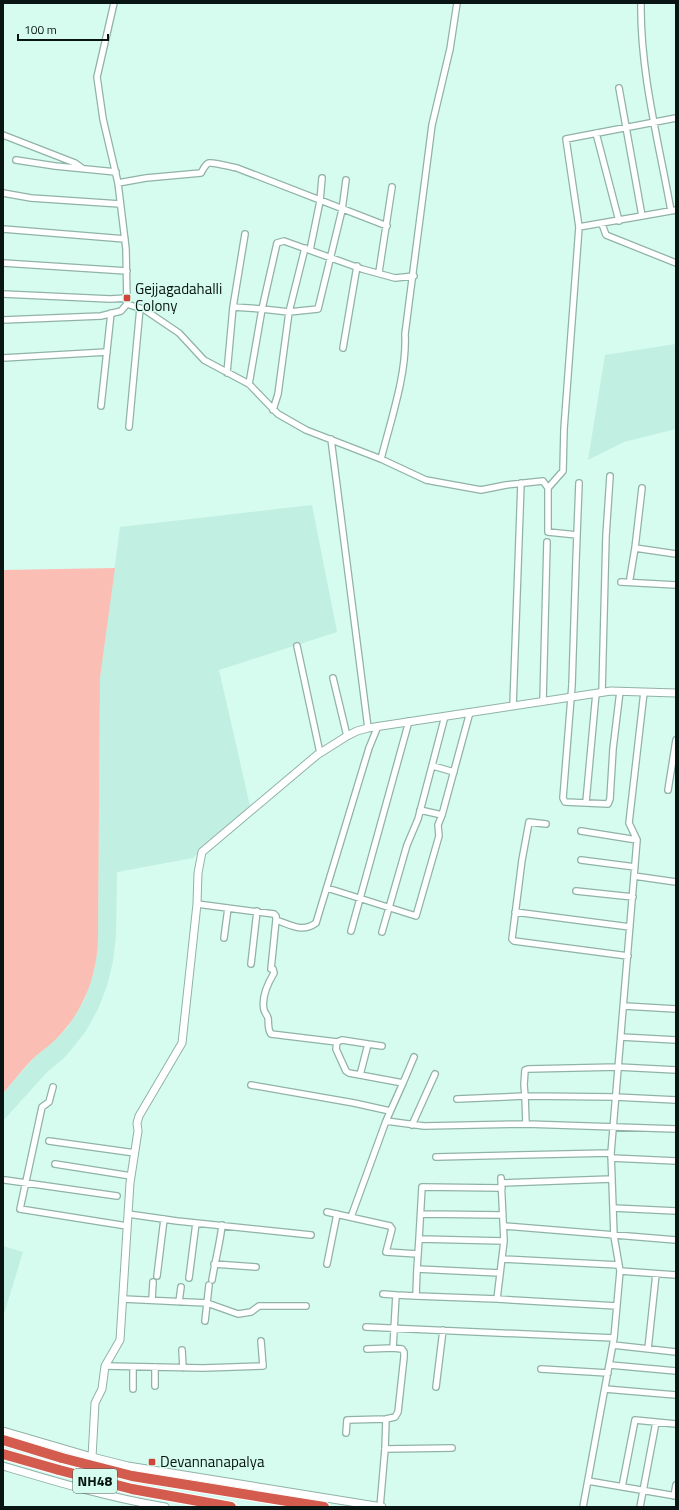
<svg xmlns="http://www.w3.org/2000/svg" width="679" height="1510" viewBox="0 0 679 1510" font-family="'Titillium Web',sans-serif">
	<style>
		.built { fill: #c1efe1 }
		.green { fill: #fabeb4 }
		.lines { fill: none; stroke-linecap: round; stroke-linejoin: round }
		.minor-casing { stroke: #90b2a8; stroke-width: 8 }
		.tertiary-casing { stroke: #90b2a8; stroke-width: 9 }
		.motorway-casing { stroke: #fff; stroke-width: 12 }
		.minor { stroke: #fff; stroke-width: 5.5 }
		.tertiary { stroke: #fff; stroke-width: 7 }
		.motorway { stroke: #d45c4f; stroke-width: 10 }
		.motorway-bridge-casing { stroke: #fff; stroke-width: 12; stroke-linecap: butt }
		.motorway-bridge { stroke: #d45c4f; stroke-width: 10 }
		.poi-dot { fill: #d24438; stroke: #d6fbef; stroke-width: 1.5 }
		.labels { text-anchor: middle; stroke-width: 3; stroke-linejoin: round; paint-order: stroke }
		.shield { fill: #d6fbef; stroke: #465a54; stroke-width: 1 }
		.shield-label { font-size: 14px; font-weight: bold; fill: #081512 }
		.poi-label { font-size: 15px; fill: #081512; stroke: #d6fbef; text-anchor: start }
	</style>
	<rect width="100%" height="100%" fill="#d6fbef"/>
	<path class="built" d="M676,344V429L624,442L588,460L605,355Z
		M312,505L337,632L219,670L250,806L193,858L117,872L116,936L113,961L107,986L98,1009L86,1031L71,1050L63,1059L47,1072L3,1121V1093L36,1056L52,1043L67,1028L84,1001L94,971L98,939L100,678L120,527Z
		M3,1246L23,1252L3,1317Z"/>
	<path class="green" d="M115,568L100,678L98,939C97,975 84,1010 59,1036C52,1044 44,1049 36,1056C24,1067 14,1081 3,1093V570Z"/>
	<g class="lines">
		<defs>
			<path id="minor" d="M641,3C640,73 659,143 671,211
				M619,88L642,216
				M596,133L619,221
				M3,135L75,163L82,168
				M16,160L55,166L116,172
				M118,183L146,178L201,173C203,170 205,164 209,163C215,162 230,167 237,168L387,226
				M3,193L31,198L120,204
				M602,224L606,235L676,263
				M579,227L676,210
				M3,229L125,239
				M310,250L320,201L322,178
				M3,263L127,271
				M379,272L392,187
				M3,294L110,299L127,298
				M127,304L145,310L179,333L204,360L249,384L278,414L306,430L381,459L426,480L481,490L506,485L543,481L548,488V532L577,535
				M233,307L262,309L289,312L318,309L342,210L346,180
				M3,320L101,316L121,311L127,304L126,249L118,183L103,119L97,77L114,3
				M343,348L357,266
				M3,358L107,352
				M227,373L233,307L245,234
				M249,384L262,309L277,243L284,241L362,269L395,278L414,276
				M101,406L111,313
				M273,410L278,394L289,312L305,248
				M129,427L140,308
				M331,439L368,728
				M381,459C391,419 407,374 405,334L432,125L450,49L457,3
				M579,483L576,561L572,685L563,798L565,802L608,804L610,799L613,749L620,691
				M548,488L563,471L564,429L579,227L566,139L676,118
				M635,548L642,488
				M630,578L635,548L676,554
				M621,582L676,585
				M297,646L320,753
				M333,678L347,736
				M602,692L606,536L610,476
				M543,701L547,542
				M513,706L521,483
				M433,766L454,772
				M668,790L676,740
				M586,802L596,693
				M420,810L442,815
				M546,824L529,822L522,860L512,939L514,941L628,956
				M581,831L637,840
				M581,860L635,867
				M634,876L676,882
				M327,888L416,916L439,836L438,825L442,815L470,712
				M576,891L633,897
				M197,904L274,914L276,916V920C291,925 302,933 316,923L369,748L378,726
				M515,912L630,927
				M276,920L271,969H273L274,973C268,983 261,997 264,1010C265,1013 267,1015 268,1018C269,1024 267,1028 271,1034L337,1042L342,1040L368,1044L360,1075L403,1083L386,1121L424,1126L526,1124L676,1129
				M351,931L409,721
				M382,932L407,845L418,819L445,716
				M224,938L228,908
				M251,964L257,911
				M624,1006L676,1009
				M621,1037L676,1040
				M337,1042L336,1049L346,1071L349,1073L360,1075
				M368,1044L382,1046
				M676,1070L618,1067L528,1069L525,1070L524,1085L525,1096L615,1097L676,1100
				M403,1083L414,1057
				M251,1085L354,1103L390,1111
				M53,1087L49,1102L42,1107L20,1209L127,1226
				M457,1099L525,1096L526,1124
				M412,1125L435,1074
				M49,1141L135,1153
				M436,1157L611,1153
				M611,1158L676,1161
				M55,1164L131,1176
				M5,1180L117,1196
				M502,1183L612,1179
				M613,1208L676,1211
				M327,1212L390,1226L392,1229L386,1252L418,1254
				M128,1214L177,1221L311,1235
				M421,1214L503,1215
				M351,1217L386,1121
				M504,1226L676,1240
				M419,1239L422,1187L502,1188
				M502,1259L619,1265
				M214,1264L256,1267
				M327,1264L337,1214
				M417,1269L419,1239L504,1241
				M620,1271L676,1275
				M157,1276L164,1219
				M189,1278L196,1223
				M212,1280C215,1261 220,1244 222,1225
				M383,1294L396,1295
				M416,1296L497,1299L617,1306
				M123,1299L207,1303L238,1314L251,1312L259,1306H306
				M497,1299L504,1241L501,1178
				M152,1300L153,1282
				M179,1302L181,1287
				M205,1321L209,1285
				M366,1327L614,1338
				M613,1345L676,1352
				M367,1349L393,1348
				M648,1349L656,1274
				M182,1350L183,1368
				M610,1365L676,1371
				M105,1366L203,1368L263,1366L261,1341
				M133,1367V1389
				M155,1367V1386
				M541,1369L608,1373
				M436,1387L443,1330
				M605,1389L676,1395
				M346,1433L347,1420L386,1419
				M385,1449L452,1448
				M588,1481L676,1496
				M622,1487L635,1420L676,1424
				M674,1496L676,1485
				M380,1507L385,1449L386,1419L395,1417L398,1412L404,1357V1352L402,1349L393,1348L396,1295L416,1296L417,1269L500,1273
				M583,1507L614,1338L620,1271L614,1236L611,1153L637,840L629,823L644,692
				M640,1507L656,1422"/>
			<path id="tertiary" d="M3,1431L92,1457L128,1466L382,1507
				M3,1466C57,1482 110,1498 165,1507
				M83,1489L92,1457L95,1403L102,1389L105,1366L120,1340L130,1183L138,1131L137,1123L139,1116L182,1043L197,904L198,873L202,852L317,755L347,736L357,731L368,728L611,691L676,693"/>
			<path id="motorway" d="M3,1440L62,1458
				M3,1454L59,1470
				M132,1476L324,1507
				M132,1489L231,1507"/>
		</defs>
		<use href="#minor" class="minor-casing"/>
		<use href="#tertiary" class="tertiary-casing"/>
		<use href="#motorway" class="motorway-casing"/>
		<use href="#minor" class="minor"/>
		<use href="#tertiary" class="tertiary"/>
		<use href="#motorway" class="motorway"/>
		<defs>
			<path id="motorway-bridge" d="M62,1458L132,1476
				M59,1470L132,1489"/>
		</defs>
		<use href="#motorway-bridge" class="motorway-bridge-casing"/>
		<use href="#motorway-bridge" class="motorway-bridge"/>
	</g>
	<g class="poi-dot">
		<rect x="123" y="294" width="8" height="8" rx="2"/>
		<rect x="148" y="1458" width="8" height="8" rx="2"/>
	</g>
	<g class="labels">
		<rect class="shield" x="73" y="1469" width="44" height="24" rx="3"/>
		<g class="shield-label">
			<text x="95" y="1486">NH48</text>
		</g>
		<g class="poi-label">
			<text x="135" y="294">Gejjagadahalli<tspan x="135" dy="17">Colony</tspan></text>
			<text x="160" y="1467">Devannanapalya</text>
		</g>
	</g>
	<rect width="679" height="1510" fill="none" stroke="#081512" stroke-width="8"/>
	<path d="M18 34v6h90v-6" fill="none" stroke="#081512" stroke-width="2"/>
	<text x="24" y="34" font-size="12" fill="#081512" stroke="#d6fbef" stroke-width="3" paint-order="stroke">100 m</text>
</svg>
